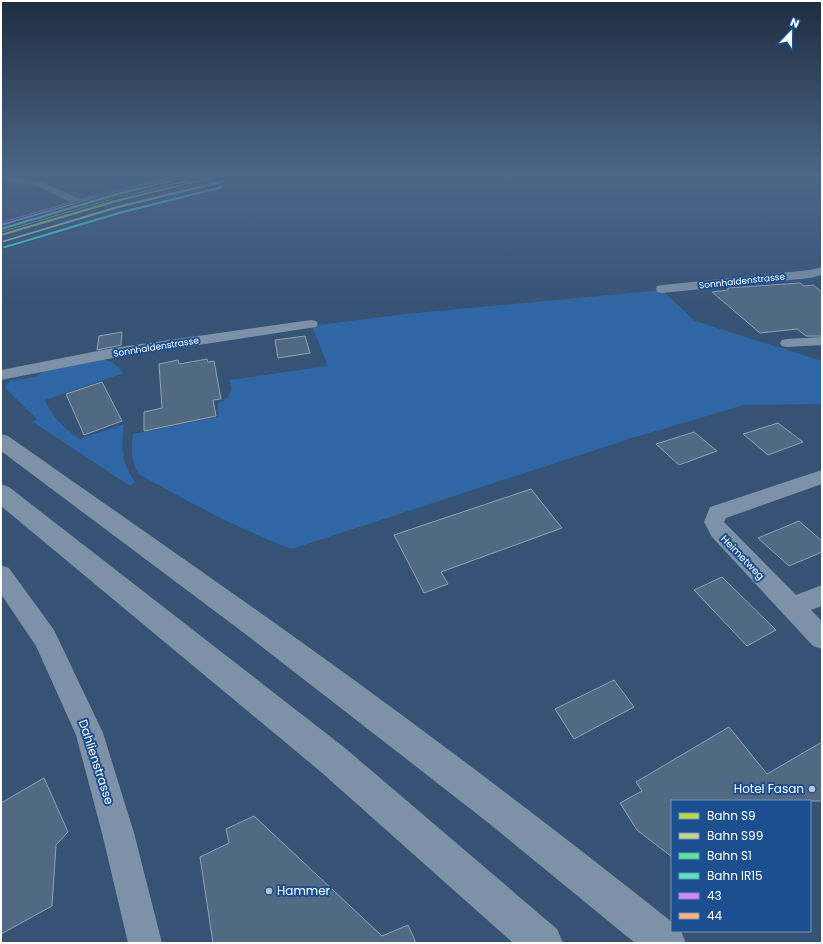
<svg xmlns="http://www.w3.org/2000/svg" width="823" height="944" viewBox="0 0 823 944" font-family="Poppins,sans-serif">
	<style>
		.green { fill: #2f66a5 }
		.building { fill: #526984; stroke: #92a2b6 }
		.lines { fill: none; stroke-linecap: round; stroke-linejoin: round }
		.minor { fill: #7d92a8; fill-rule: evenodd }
		.motorway { fill: #7e92a7; fill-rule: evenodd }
		.bus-1-casing { stroke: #1b4f8f; stroke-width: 3.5 }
		.bus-2-casing { stroke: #1b4f8f; stroke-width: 3.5 }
		.bus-1 { stroke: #d880ff; stroke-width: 2 }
		.bus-2 { stroke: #ffb580; stroke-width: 2 }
		.rail-1-casing { stroke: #1b4f8f; stroke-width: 3 }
		.rail-2-casing { stroke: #1b4f8f; stroke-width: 3 }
		.rail-3-casing { stroke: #1b4f8f; stroke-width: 3 }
		.rail-4-casing { stroke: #1b4f8f; stroke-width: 3 }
		.rail-1 { fill: #b6dc4e; fill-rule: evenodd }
		.rail-2 { fill: #c6d592; fill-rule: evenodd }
		.rail-3 { fill: #5ae699; fill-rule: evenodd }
		.rail-4 { fill: #5be3c5; fill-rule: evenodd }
		.poi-dot { fill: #b9c2ce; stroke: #1b4f8f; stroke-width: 1.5 }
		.labels { text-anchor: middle; stroke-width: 4; stroke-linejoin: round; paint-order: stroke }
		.far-street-label { font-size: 9px; fill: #fff; stroke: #1b4f8f }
		.street-label { font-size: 10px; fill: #fff; stroke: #1b4f8f }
		.near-street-label { font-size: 12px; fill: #fff; stroke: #1b4f8f }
		.near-poi-label { font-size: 12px; fill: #fff; stroke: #1b4f8f; text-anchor: end }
	</style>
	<rect width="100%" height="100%" fill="#365274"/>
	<path class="green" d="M662,290L695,321L822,361V404L744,405L629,439L292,549C239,530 190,502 140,475C131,464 131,448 133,434L218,417V404L227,398L232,389L229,380L328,366L312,326L405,314Z
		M104,359L113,363L124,373L45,400C53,418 65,429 80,439L124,424C121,447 121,462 135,482L130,486L33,422L37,419L5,388L10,381L35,377L43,372L69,364Z"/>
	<path class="building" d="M800,283L804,286L813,285L822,292V336H806L797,329L760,333L712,292L728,290V288Z
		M122,332L121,345L97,350L99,336Z
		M305,336L310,353L278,358L275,340Z
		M207,359L208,362L214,361L221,399L213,400L216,416L144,431V412L162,408L159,364L178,360L179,364Z
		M102,382L122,421L84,435L66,394Z
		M778,423L803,442L768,455L743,434Z
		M694,432L717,451L679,465L656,444Z
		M531,489L562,528L441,572L448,584L424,593L394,535Z
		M799,521L822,541V552L789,566L758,538Z
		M722,577L776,630L747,646L694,590Z
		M614,680L634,707L574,739L555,709Z
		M729,727L767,774L822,742V801H672V857L637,830L620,803L642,791L636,782Z
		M44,778L68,832L56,845L52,906L1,934V803Z
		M254,816L382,936L408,925L416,943H213L200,857L229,843L226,829Z"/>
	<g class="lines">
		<path class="minor" d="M1,175L40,181L80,199L177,175H192L190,177L105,198L1,228V222L70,202L35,185L1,181Z
			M822,267V275L810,278L662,293L657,292L656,289L657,286L662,285L810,270Z
			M311,320L316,321L318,324L316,327L113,358L1,380V370L113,348Z
			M822,337V345L787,347L782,346L780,343L782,340L787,339Z
			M822,470V484L726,518L724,522L796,595L822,585V606L811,610L822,621V649L813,646L712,537L704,522L710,507Z
			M1,565L9,568L54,630L103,733L134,833L162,943H128L102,833L76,735L36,646L1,594Z"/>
		<path class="motorway" d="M1,434L8,436C122,516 237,595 350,677C459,756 566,838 672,922V931H681L686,943H635L491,825L409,761L244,633L1,451Z
			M1,484L9,487L345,748L557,929L563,943H513L321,772L1,506Z"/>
		<defs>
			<path id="bus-1" d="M1,225L102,196L187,175"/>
			<path id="bus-2" d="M3,231L104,202L188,181"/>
		</defs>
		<use href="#bus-1" class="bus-1-casing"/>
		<use href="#bus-2" class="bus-2-casing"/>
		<use href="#bus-1" class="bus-1"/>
		<use href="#bus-2" class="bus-2"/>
		<defs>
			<path id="rail-1" d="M222,175H224L117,202L1,236V234L115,200Z"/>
			<path id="rail-2" d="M224,180L225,182L119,208L4,242L2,241L117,206Z"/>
			<path id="rail-3" d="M195,175H197L115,196L1,230V228L113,194Z"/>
			<path id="rail-4" d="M222,186L223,188L120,214L5,248L2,247L118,212Z"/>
		</defs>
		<use href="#rail-1" class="rail-1-casing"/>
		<use href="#rail-2" class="rail-2-casing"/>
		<use href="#rail-3" class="rail-3-casing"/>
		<use href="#rail-4" class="rail-4-casing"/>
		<use href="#rail-1" class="rail-1"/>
		<use href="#rail-2" class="rail-2"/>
		<use href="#rail-3" class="rail-3"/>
		<use href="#rail-4" class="rail-4"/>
	</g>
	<linearGradient id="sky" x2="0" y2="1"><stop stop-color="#1e2d40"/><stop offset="0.57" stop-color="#4c6688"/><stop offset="1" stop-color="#4c6688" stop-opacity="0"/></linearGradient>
	<rect width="823" height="307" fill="url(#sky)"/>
	<g class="poi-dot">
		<circle cx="812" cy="789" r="4"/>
		<circle cx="269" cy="891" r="4"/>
	</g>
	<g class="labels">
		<g class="far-street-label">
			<text transform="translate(742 281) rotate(-6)" y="3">Sonnhaldenstrasse</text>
			<text transform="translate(156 347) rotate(-9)" y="3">Sonnhaldenstrasse</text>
		</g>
		<g class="street-label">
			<text transform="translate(743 557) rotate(46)" y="4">Heimetweg</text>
		</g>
		<g class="near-street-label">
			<text transform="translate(96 762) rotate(72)" y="4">Dahlienstrasse</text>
		</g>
		<g class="near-poi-label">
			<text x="804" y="793">Hotel Fasan</text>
			<text x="277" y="895" text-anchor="start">Hammer</text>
		</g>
	</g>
	<rect width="823" height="944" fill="none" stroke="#ffffff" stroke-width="4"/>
	<rect x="671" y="800" width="140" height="132" fill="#1b4f8f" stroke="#7695bc"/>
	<rect x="679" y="813" width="20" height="6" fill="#b6dc4e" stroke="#7695bc"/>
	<text x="707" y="820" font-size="12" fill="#ffffff">Bahn S9</text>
	<rect x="679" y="833" width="20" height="6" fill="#c6d592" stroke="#7695bc"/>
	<text x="707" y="840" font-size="12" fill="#ffffff">Bahn S99</text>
	<rect x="679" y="853" width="20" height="6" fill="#5ae699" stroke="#7695bc"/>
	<text x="707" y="860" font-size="12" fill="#ffffff">Bahn S1</text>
	<rect x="679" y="873" width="20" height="6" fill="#5be3c5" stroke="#7695bc"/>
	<text x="707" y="880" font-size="12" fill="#ffffff">Bahn IR15</text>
	<rect x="679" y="893" width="20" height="6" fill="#d880ff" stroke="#7695bc"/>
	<text x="707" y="900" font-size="12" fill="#ffffff">43</text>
	<rect x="679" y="913" width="20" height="6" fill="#ffb580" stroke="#7695bc"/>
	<text x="707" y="920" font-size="12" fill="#ffffff">44</text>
	<g transform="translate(791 32) rotate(22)" stroke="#1b4f8f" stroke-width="3" paint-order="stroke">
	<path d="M0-3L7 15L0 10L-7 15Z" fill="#ffffff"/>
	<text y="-6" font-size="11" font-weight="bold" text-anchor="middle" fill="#ffffff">N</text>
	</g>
</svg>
